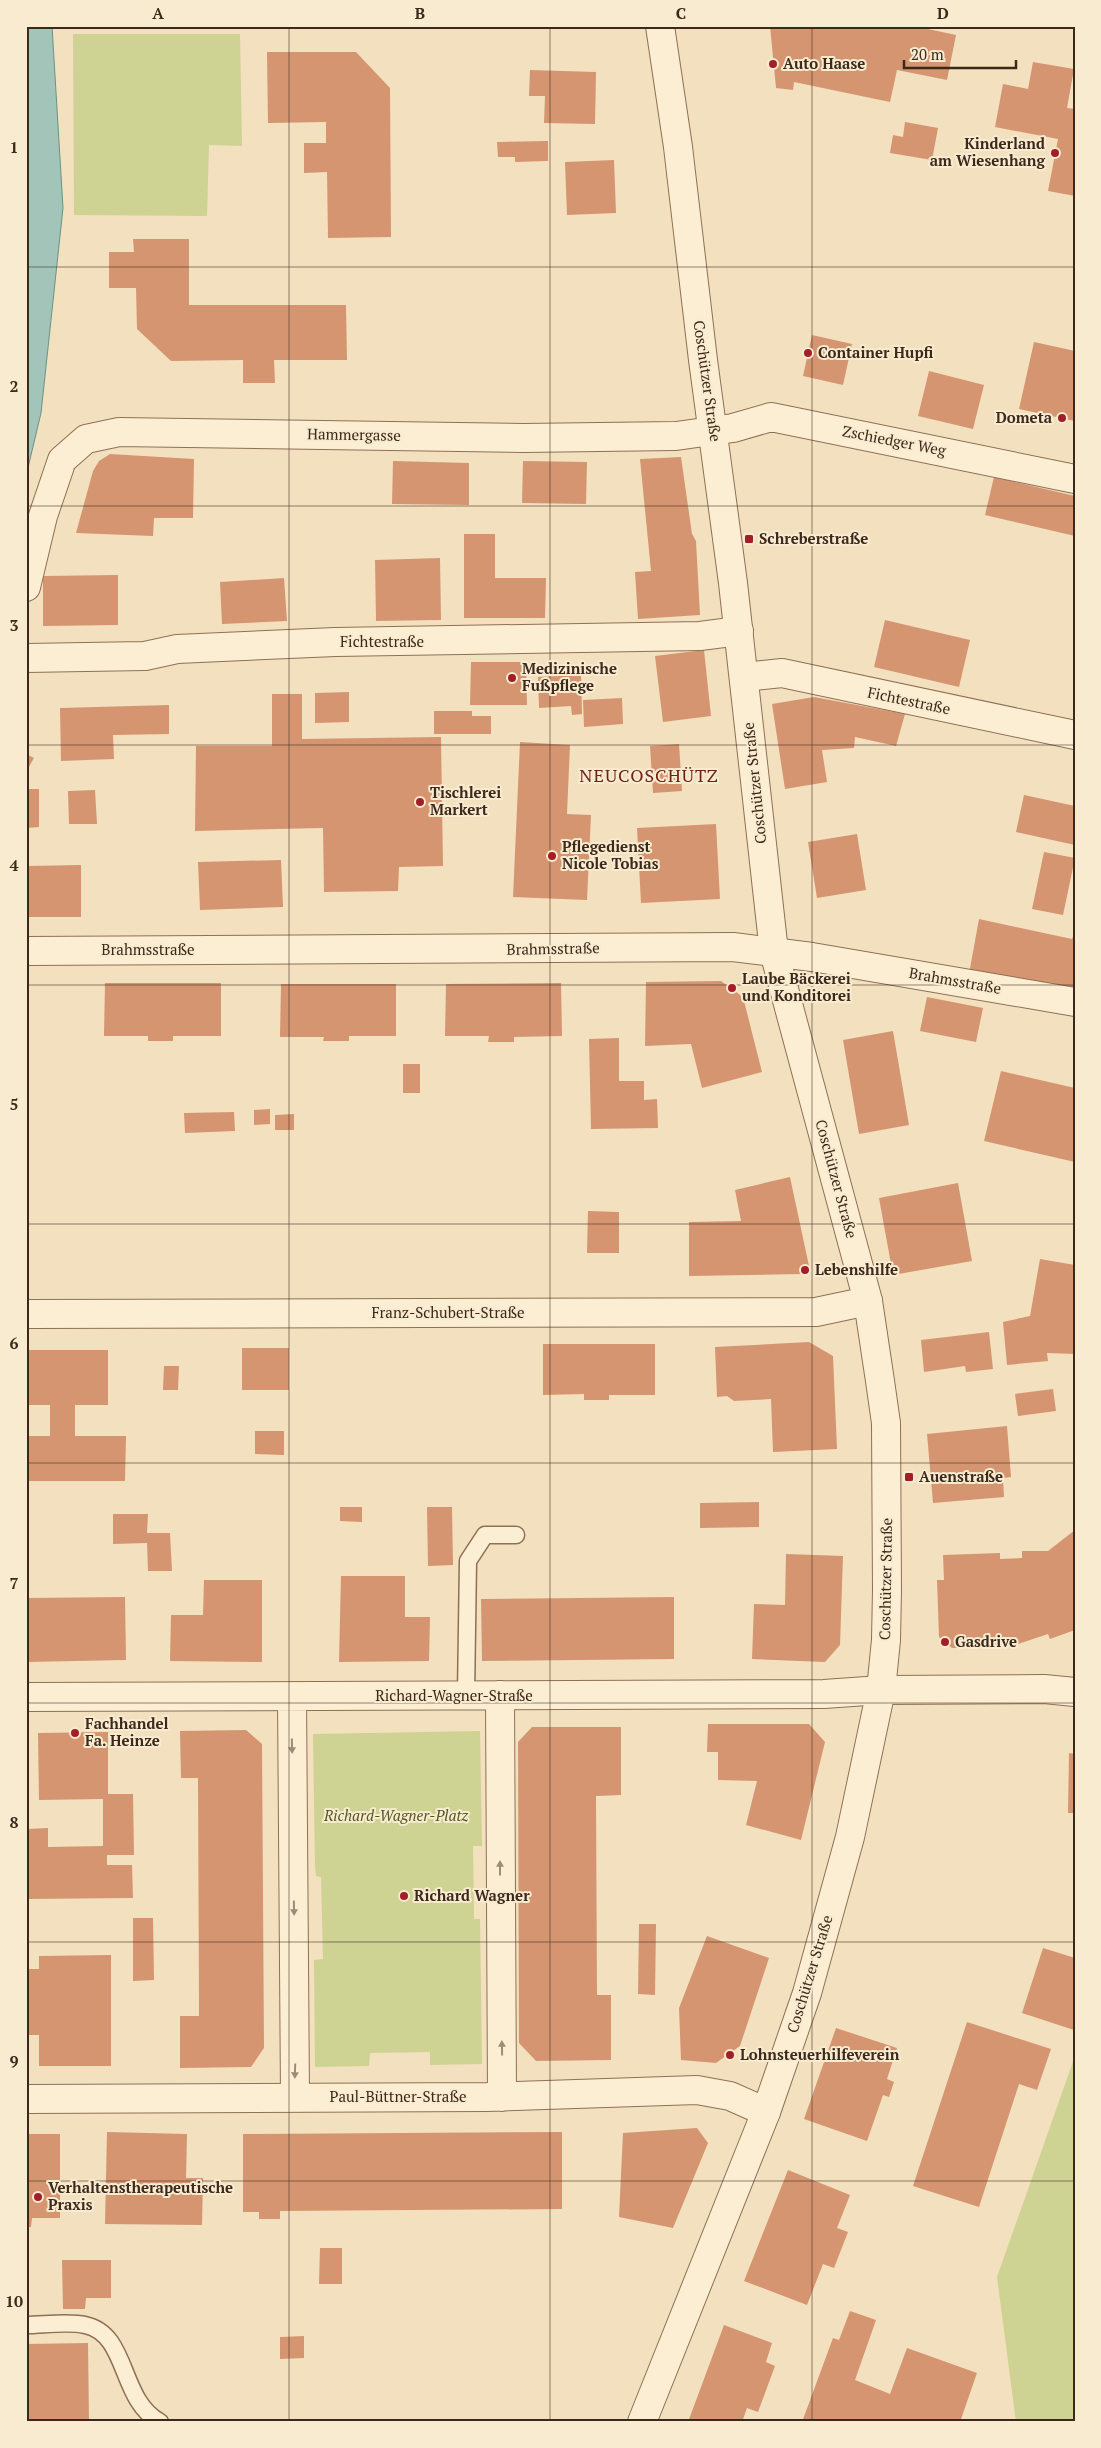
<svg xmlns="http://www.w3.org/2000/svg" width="1101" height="2448" viewBox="0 0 1101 2448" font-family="'PT Serif',serif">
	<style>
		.green { fill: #ced292 }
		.water { fill: #a3c4b8; stroke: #699386 }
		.building { fill: #d59571 }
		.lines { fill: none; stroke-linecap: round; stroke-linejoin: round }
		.service-casing { stroke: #8e7055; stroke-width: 19 }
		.minor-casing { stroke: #8e7055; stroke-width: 30 }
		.tertiary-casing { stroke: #8e7055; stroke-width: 30 }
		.service { stroke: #fceed3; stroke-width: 16 }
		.minor { stroke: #fceed3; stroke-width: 28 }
		.tertiary { stroke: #fceed3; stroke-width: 28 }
		.oneway { fill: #9c8c77 }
		.grid { fill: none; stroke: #3b291b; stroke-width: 1; stroke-opacity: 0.55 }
		.poi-dot { fill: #a31e27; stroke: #f9ebd0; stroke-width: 2 }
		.labels { text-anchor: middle; stroke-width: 4; stroke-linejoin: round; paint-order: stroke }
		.poi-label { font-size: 15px; font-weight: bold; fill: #3b291b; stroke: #f9ebd0; text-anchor: start }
		.street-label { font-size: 15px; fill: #3b291b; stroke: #f9ebd0 }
		.park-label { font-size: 15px; font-style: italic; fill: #4f5a20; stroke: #f9ebd0 }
		.quarter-label { font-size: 18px; letter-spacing: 1px; fill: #6d2316; stroke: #f9ebd0 }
		.neatline { fill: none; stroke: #3b291b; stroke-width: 2 }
		.grid-label { font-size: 16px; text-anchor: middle; font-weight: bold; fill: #3b291b }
	</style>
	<rect width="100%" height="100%" fill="#f3e0bf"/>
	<path class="green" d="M73,34H240L242,146L209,145L207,216L74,215Z
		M480,1731L482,1846H473L474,1919H480L482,2064L430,2065V2052L370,2053L369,2066L315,2067L314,1960L323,1959L321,1877L316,1876L315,1866L313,1734Z
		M1075,2056V2422H1016L997,2277Z"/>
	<path class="water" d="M26,26H52L63,208L41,413L26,476Z"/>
	<path class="building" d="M770,26H914L956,35L947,80L897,70L890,102L794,82L793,90L776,88Z
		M267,52H356L390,88L391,237L328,238L327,172L304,173V143H326V122L268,123Z
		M1033,62L1074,69L1067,108L1075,109V196L1048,191L1058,139L995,127L1003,84L1028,89Z
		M530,70L596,72L595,124L544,123L545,96H529Z
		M905,122L938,128L932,160L890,153L893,135L903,137Z
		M548,141V161L515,162V157H498L497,142Z
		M614,160L616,213L567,215L565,162Z
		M133,239H189V305H346L347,360H274L275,383H243V360L171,361L137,329L136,288H109V252H134Z
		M812,335L852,344L843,385L803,376Z
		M1034,342L1075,351V421L1019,409Z
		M929,371L984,385L973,429L918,416Z
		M110,454L194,459L193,518H154L153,536L76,533L93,471L99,461Z
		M681,457L692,534L696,541L700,615L638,619L635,572L651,571L640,459Z
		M393,461L469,463V505L392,504Z
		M523,461L587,462L586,504L522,503Z
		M994,477L1075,496V536L985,515Z
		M464,534H495V578H546L545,618H464Z
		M440,558L441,620L376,621L375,560Z
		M118,575V625L43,626V576Z
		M284,578L287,621L222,624L220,582Z
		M885,620L970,640L959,687L874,667Z
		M704,650L711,716L663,722L655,656Z
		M471,662H526L527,705H470Z
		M581,675L582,714L572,715L571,706L539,708L538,677Z
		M349,692V722L315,723V693Z
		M272,694H302V739L441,737L443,866L399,867L398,891L324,892L323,828L195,831L196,746H272Z
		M814,697L905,714L896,746L855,737L854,748L822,750L827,782L785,789L772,704Z
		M622,698L623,724L584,727L583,700Z
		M169,705V734L113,735L114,759L61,761L60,708Z
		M434,711H472V716H491V734H434Z
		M520,742L570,745L567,814L591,815L587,900L513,897Z
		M679,744L682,791L653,793L650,746Z
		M26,754L34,758L26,772Z
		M26,789H39V827L26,828Z
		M95,790L97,824H69L68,791Z
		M1024,795L1075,806V845L1016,832Z
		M716,824L720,899L641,903L637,828Z
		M857,834L866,890L817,898L808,842Z
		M1044,852L1075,858L1063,915L1032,909Z
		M281,860L283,907L200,910L198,862Z
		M81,865V917H26V866Z
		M979,919L1072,939L1075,931V995L969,974Z
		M721,981L743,997L762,1072L702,1088L691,1044L645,1046L646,982Z
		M105,983H221V1036H173V1041H148V1036H104Z
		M561,983L562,1036L514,1037V1042H488L489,1036H445L446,984Z
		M281,984H396V1036H349V1041H323L324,1037H280Z
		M927,997L983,1008L976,1042L920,1031Z
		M893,1031L909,1125L859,1134L843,1040Z
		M619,1038V1081H644V1100L657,1099L658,1128L591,1129L589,1039Z
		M403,1064H420V1093H403Z
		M1001,1071L1075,1088V1162L984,1141Z
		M270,1109V1124L254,1125V1110Z
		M234,1112L235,1131L185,1133L184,1113Z
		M294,1114V1130H275V1115Z
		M790,1177L809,1266L802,1274L689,1276V1222L741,1221L735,1190Z
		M958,1183L972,1261L893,1275L879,1198Z
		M588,1211L619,1212V1253H587Z
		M1040,1259L1075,1265V1354L1047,1353L1048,1361L1007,1365L1003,1322L1030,1316Z
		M989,1332L993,1369L966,1372L965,1366L924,1372L921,1340Z
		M809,1342L833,1356L837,1449L773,1452L771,1399L734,1401L727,1396L717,1397L715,1347Z
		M543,1344H655V1395H609V1400H584V1394L543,1395Z
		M242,1348H289V1390H242Z
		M26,1350H108V1405H75V1436H126L125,1481H26V1436H50V1405H26Z
		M164,1366H179L178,1390H163Z
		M1053,1389L1056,1411L1018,1416L1015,1394Z
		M1007,1426L1011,1477L1003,1478L1004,1497L933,1503L927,1434Z
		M255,1431H284V1455L255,1454Z
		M759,1502V1527L700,1528V1503Z
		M340,1507H362V1522L340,1521Z
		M427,1507H452L453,1565L428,1566Z
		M113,1514H148L147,1533H170L172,1571H148L147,1543L113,1544Z
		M1075,1530V1630L1050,1639L1048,1634L1018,1644L1017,1638L1002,1639V1647L952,1648L939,1637L937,1580H944L943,1555L1000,1553V1559L1022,1558V1551H1048Z
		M786,1554L843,1556L840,1645L825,1662L752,1659L754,1604L785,1605Z
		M341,1576H405V1617H430L429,1661L339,1662Z
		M204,1580H262V1662L170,1661L171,1615H203Z
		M125,1597L126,1660L26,1662V1598Z
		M674,1597V1659L482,1661L481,1599Z
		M708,1724H809L825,1742L801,1840L746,1825L757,1781L718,1780V1752H707Z
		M532,1727H621V1795L596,1796L597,1995H611V2060L536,2061L519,2043L518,1742Z
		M246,1730L262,1744L264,2048L251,2067L180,2068V2016H199V2002L198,1778H181L180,1731Z
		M108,1732V1794H133L134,1855H107V1865H132L133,1898L26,1899V1829L48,1828V1847L103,1846V1799L39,1800L38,1733Z
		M1069,1753L1075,1754V1813H1068Z
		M133,1918H153L154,1980L133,1981Z
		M639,1924H656L655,1995L638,1994Z
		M707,1936L769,1958L740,2046L716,2063L681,2060L679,2008Z
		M1043,1948L1075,1958L1074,2030L1022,2013Z
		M111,1955V2066H39V2035H26V1969H39V1956Z
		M967,2022L1051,2049L1037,2090L1019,2084L979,2207L913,2186Z
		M836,2028L897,2048L887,2079L894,2082L889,2097L883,2095L867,2141L804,2119Z
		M697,2128L708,2143L673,2228L619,2217L623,2133Z
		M107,2132L187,2134L186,2178H203L202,2225L105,2224Z
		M562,2132V2209L280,2211V2219H259V2212H243V2134Z
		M26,2134H60V2218H32L31,2227H26Z
		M788,2170L850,2195L837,2228L848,2232L834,2268L823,2264L807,2305L744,2281Z
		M320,2248H342V2284H319Z
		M62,2260H111V2298H86L85,2309H63Z
		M850,2311L876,2320L855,2380L890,2394L907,2348L977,2373L960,2422H802L833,2338L839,2340Z
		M724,2325L772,2343L766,2362L775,2366L758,2412L747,2408L742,2422H688Z
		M304,2336V2358L280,2359V2337Z
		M88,2343L89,2422H26V2344Z"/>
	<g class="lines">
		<defs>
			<path id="service" d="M466,1695L468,1561L485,1535H516
				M26,2325C43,2325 69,2321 85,2325C129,2334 119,2400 160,2422"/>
			<path id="minor" d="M26,587L43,516L62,460L86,439L119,432L523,438L676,436L733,428L771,417L1075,479
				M26,658L145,656L177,649L335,642L700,636L739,631
				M744,677L782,673L1075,735
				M26,951L733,947L812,957L1075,1002
				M26,1314L816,1312L868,1301
				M500,1695L502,2097
				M26,1697L824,1694L881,1690L1044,1689L1075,1692
				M292,1697L295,2097
				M26,2099L487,2097L697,2090L730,2096L766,2112"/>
			<path id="tertiary" d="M642,2422L766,2112L807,1993L850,1837L881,1690L886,1640L887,1590L886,1423L880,1381L868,1301L774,952L733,583L703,360L678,147L660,26"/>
		</defs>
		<use href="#service" class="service-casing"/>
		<use href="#minor" class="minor-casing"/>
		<use href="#tertiary" class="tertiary-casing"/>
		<use href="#service" class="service"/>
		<use href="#minor" class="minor"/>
		<use href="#tertiary" class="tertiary"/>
	</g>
	<defs><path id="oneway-solid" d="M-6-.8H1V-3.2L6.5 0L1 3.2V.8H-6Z" transform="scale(1.25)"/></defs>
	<g class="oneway">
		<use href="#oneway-solid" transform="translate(292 1746) rotate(89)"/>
		<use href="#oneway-solid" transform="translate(500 1868) rotate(-90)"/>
		<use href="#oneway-solid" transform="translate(294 1908) rotate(89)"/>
		<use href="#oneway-solid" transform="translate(502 2048) rotate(-91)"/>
		<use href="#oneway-solid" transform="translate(295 2071) rotate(92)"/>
	</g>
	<path class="grid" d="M289,26V2422M550,26V2422M812,26V2422M26,267H1075M26,506H1075M26,745H1075M26,985H1075M26,1224H1075M26,1463H1075M26,1703H1075M26,1942H1075M26,2181H1075"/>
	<g class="poi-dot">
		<circle cx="773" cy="64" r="5"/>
		<circle cx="1055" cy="153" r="5"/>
		<circle cx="808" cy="353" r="5"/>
		<circle cx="1062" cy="418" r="5"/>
		<rect x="744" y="534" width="10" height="10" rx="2.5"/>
		<circle cx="512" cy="678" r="5"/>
		<circle cx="420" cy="802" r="5"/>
		<circle cx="552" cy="856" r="5"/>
		<circle cx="732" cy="988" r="5"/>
		<circle cx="805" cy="1270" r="5"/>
		<rect x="904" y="1472" width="10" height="10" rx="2.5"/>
		<circle cx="945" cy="1642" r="5"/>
		<circle cx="75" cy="1733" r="5"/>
		<circle cx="404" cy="1896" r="5"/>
		<circle cx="730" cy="2055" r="5"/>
		<circle cx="38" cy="2197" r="5"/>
	</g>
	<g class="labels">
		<g class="poi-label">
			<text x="783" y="69">Auto Haase</text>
			<text x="1045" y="149" text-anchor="end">Kinderland<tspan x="1045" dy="17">am Wiesenhang</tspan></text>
			<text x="818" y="358">Container Hupfi</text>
			<text x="1052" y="423" text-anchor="end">Dometa</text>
			<text x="759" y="544">Schreberstraße</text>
			<text x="522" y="674">Medizinische<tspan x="522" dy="17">Fußpflege</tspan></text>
			<text x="430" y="798">Tischlerei<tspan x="430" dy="17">Markert</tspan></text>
			<text x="562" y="852">Pflegedienst<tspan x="562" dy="17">Nicole Tobias</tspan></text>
			<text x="742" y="984">Laube Bäckerei<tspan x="742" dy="17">und Konditorei</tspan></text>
			<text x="815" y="1275">Lebenshilfe</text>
			<text x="919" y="1482">Auenstraße</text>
			<text x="955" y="1647">Gasdrive</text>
			<text x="85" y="1729">Fachhandel<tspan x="85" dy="17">Fa. Heinze</tspan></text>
			<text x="414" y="1901">Richard Wagner</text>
			<text x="740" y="2060">Lohnsteuerhilfeverein</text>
			<text x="48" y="2193">Verhaltenstherapeutische<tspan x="48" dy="17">Praxis</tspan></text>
		</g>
		<g class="street-label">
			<text transform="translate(707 381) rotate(82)" y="5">Coschützer Straße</text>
			<text transform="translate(354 435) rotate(1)" y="5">Hammergasse</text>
			<text transform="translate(894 441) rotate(11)" y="5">Zschiedger Weg</text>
			<text x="382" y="647">Fichtestraße</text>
			<text transform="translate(909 701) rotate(12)" y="5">Fichtestraße</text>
			<text transform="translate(755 783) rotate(-96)" y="5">Coschützer Straße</text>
			<text transform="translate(553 949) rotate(-1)" y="5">Brahmsstraße</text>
			<text x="148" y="955">Brahmsstraße</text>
			<text transform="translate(955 981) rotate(10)" y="5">Brahmsstraße</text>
			<text transform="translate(836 1179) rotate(75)" y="5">Coschützer Straße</text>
			<text x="448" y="1318">Franz-Schubert-Straße</text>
			<text transform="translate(886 1579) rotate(-89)" y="5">Coschützer Straße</text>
			<text x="454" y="1701">Richard-Wagner-Straße</text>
			<text transform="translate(810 1974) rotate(-73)" y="5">Coschützer Straße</text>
			<text x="398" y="2102">Paul-Büttner-Straße</text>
		</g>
		<g class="park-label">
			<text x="396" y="1821">Richard-Wagner-Platz</text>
		</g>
		<g class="quarter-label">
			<text x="649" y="782">NEUCOSCHÜTZ</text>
		</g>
	</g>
	<rect width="1101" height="2448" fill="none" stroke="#f9ebd0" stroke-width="55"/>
	<path d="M904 60v8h112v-8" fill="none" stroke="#3b291b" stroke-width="2.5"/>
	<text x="911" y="60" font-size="15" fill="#3b291b" stroke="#f9ebd0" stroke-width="4" paint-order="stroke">20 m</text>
	<rect x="28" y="28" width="1046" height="2392" class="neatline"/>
	<g class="grid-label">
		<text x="158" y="19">A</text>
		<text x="420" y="19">B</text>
		<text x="681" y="19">C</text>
		<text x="943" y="19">D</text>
		<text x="14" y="153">1</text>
		<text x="14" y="392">2</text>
		<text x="14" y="631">3</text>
		<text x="14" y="871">4</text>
		<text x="14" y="1110">5</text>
		<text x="14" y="1349">6</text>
		<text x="14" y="1589">7</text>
		<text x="14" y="1828">8</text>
		<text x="14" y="2067">9</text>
		<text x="14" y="2307">10</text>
	</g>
</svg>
